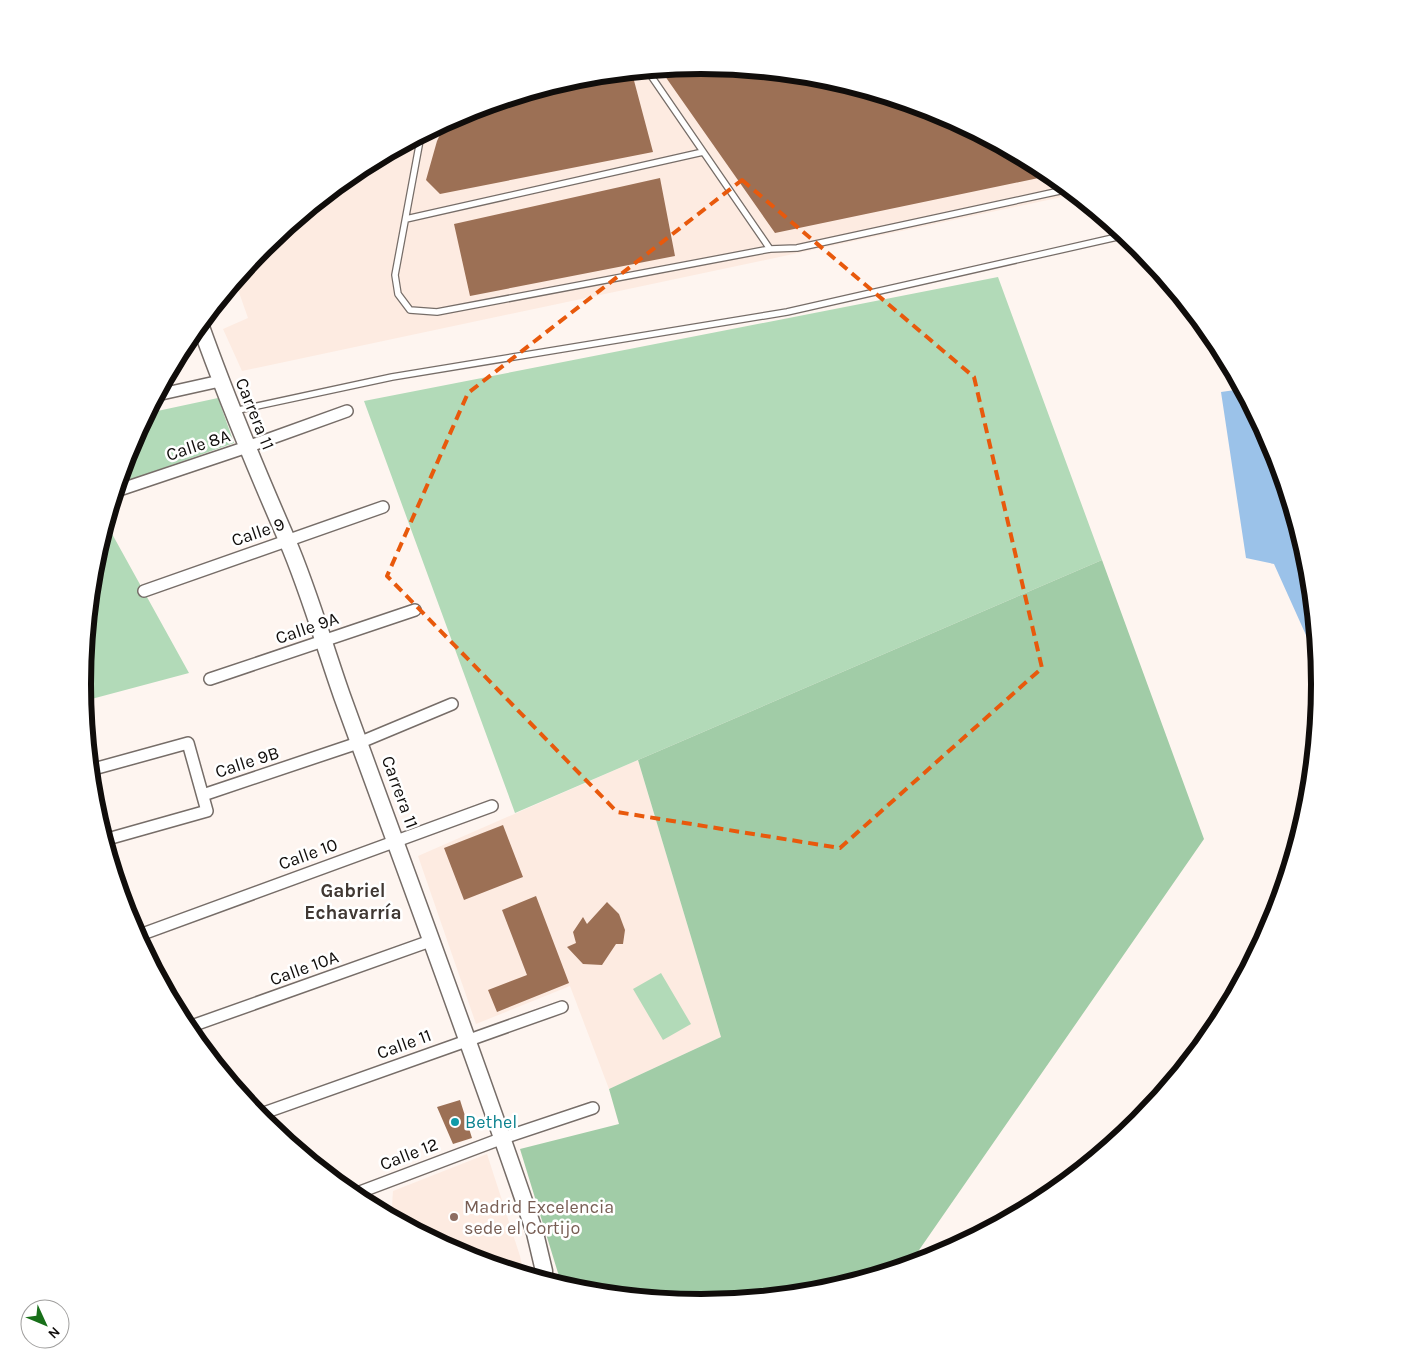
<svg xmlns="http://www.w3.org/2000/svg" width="1403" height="1369" viewBox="0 0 1403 1369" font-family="Karla,sans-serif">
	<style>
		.built { fill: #fdebe1 }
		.green { fill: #b2dab8 }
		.forest { fill: #a1cca7 }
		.water { fill: #9bc2e9 }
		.building { fill: #9c7055 }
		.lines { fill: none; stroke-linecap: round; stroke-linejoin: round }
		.lane-casing { stroke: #766d68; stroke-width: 8 }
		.street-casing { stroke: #766d68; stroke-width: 14 }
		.secondary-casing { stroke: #766d68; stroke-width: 19 }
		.lane { stroke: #fff; stroke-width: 5.5 }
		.street { stroke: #fff; stroke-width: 11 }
		.secondary { stroke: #fff; stroke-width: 16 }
		.marked { fill: none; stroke: #e8590c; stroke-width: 4; stroke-dasharray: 10 6; stroke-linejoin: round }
		.culture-dot { fill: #0f9aa8; stroke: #fff; stroke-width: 2 }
		.education-dot { fill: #8d6e63; stroke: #fff; stroke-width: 2 }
		.labels { text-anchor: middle; stroke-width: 5; stroke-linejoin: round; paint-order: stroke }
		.street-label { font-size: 18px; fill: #100d0b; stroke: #fff }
		.culture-label { font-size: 18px; fill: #0d838f; stroke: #fff; text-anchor: start }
		.education-label { font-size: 18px; fill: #785e54; stroke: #fff; text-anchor: start }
		.neighbourhood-label { font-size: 19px; font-weight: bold; fill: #403833; stroke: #fff }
		.rim { fill: none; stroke: #100d0b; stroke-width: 6 }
	</style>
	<rect width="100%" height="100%" fill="#fef5f0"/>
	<path class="built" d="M701,65L823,77L939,112L1046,170L1076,194L242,371L223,329L248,318L235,281L264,246L358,169L465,112L581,77Z
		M638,760L721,1037L609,1089L570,986L476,1024L418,856Z
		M487,1154L520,1256L524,1275L464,1257L409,1227L392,1206L393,1191Z"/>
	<path class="green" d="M998,277L1102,560L515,813L364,401Z
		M218,398L234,443L118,484L129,447L148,413Z
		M106,523L189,673L84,701L82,684L94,563Z
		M661,973L691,1024L663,1040L633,989Z"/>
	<path class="forest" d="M1102,560L1204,839L908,1266L822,1292L701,1304L580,1292L562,1286L520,1149L619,1124L609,1089L721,1037L638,760Z"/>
	<path class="water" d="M1242,389L1274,448L1309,564L1319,664L1274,564L1246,558L1221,392Z"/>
	<path class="building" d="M702,65L823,77L939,112L1053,175L775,233L660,69Z
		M632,73L653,152L440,194L426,180L437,141L445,124L460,115Z
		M660,178L675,256L470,296L454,224Z
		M503,825L523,877L464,900L444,848Z
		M536,896L569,983L497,1012L488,990L527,975L502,910Z
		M607,902L619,914L625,930L623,944H616L602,965L583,964L567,947L576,943L573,932L583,917L587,924Z
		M460,1100L472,1138L453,1144L437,1107Z"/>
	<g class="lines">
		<defs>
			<path id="lane" d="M647,70L770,249
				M421,135L395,275L398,294L410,310L437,312L770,249L797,248L1069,189
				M406,219L703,152
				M234,411L392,377L787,312L1126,235"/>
			<path id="street" d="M157,395L220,381
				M116,491L247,447L347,411
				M144,591L383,507
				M210,679L415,610
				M90,770L188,743L207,811L104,840
				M203,795L361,742L452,704
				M137,936L492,806
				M186,1028L433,940
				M258,1115L562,1007
				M352,1195L503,1138L593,1108"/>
			<path id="secondary" d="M200,324C226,397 256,469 287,540C309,591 324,645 342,696C407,875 474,1053 535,1233L544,1271V1281"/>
		</defs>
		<use href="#lane" class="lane-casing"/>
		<use href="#street" class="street-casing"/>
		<use href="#secondary" class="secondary-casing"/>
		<use href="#lane" class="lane"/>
		<use href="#street" class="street"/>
		<use href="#secondary" class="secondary"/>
	</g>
	<path class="marked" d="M742,180L974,377L1042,668L840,848L617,812L387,576L468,393Z"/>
	<circle class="culture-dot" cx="455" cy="1122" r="5"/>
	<circle class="education-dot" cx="454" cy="1217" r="5"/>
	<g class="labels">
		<g class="street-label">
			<text transform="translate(255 414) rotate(68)" y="6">Carrera 11</text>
			<text transform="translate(198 445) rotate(-18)" y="6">Calle 8A</text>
			<text transform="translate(258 532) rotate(-19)" y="6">Calle 9</text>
			<text transform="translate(307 628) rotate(-19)" y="6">Calle 9A</text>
			<text transform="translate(247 762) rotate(-18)" y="6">Calle 9B</text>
			<text transform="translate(400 792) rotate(70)" y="6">Carrera 11</text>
			<text transform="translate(308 854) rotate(-20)" y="6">Calle 10</text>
			<text transform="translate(304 968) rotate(-20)" y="6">Calle 10A</text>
			<text transform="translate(404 1044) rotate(-20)" y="6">Calle 11</text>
			<text transform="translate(409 1154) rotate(-21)" y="6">Calle 12</text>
		</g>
		<g class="culture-label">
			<text x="465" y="1128">Bethel</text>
		</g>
		<g class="education-label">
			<text x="464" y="1213">Madrid Excelencia<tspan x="464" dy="21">sede el Cortijo</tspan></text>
		</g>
		<g class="neighbourhood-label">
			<text x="353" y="897">Gabriel<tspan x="353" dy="22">Echavarría</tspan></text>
		</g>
	</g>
	<path d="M0 0H1403V1369H0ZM91 684a610 610 0 1 1 1220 0a610 610 0 1 1-1220 0Z" fill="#fff" fill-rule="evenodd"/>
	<path class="rim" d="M91 684a610 610 0 1 1 1220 0a610 610 0 1 1-1220 0Z"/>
	<g transform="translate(45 1324) rotate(134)"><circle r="24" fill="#ffffff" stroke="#9f9e9d"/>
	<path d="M0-4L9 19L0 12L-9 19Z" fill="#186f19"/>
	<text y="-8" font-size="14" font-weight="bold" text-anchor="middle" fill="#100d0b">N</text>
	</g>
</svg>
